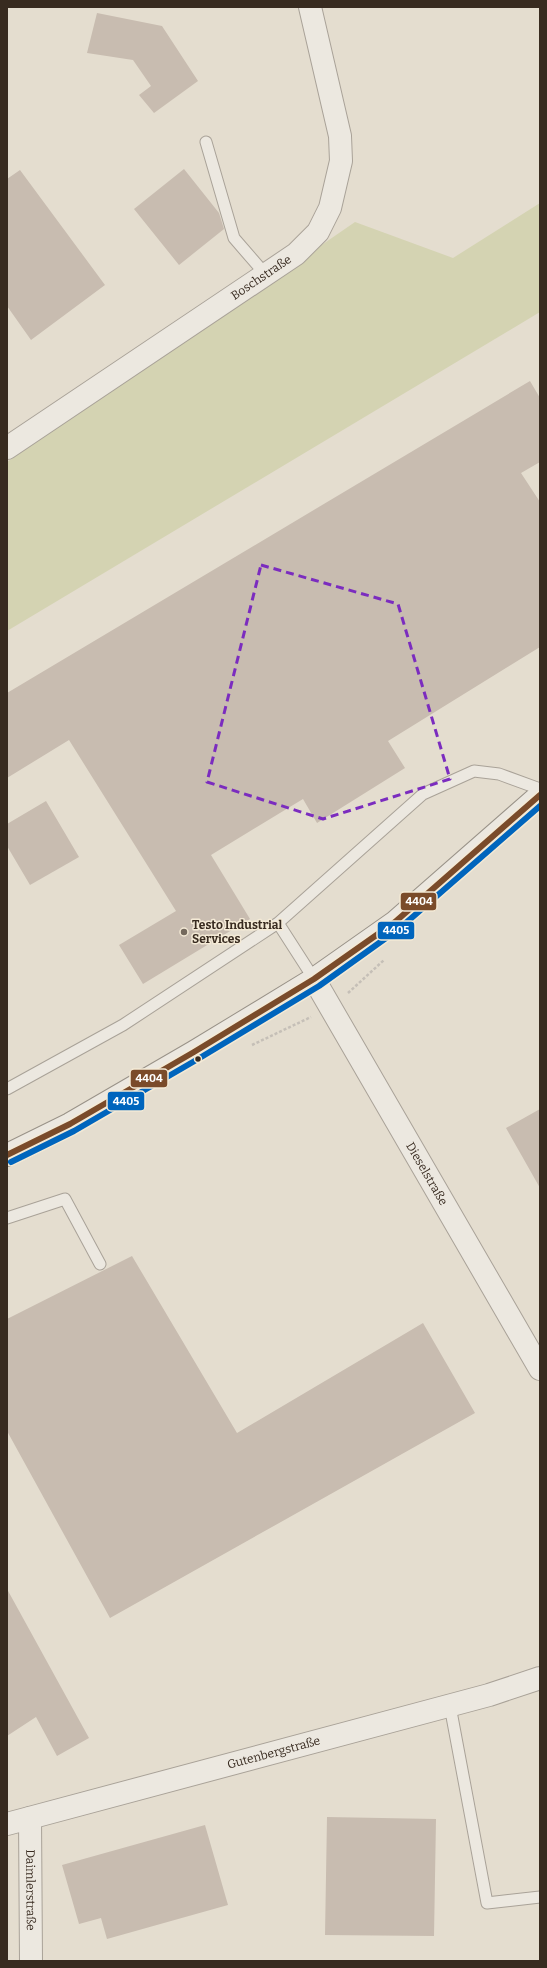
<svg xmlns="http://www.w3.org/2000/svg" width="547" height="1968" viewBox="0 0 547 1968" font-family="Bitter,serif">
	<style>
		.green { fill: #d4d3b2 }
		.building { fill: #c8bcb0 }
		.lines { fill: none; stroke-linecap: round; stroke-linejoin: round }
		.service-casing { stroke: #a9a298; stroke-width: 13 }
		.minor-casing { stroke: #a9a298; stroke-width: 24 }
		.secondary-casing { stroke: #999288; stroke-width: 24 }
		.path { stroke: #c5bfb7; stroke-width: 2.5; stroke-dasharray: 3 2; stroke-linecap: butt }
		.service { stroke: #ece8e0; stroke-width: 11 }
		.minor { stroke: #ece8e0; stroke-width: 22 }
		.secondary { stroke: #ece8e0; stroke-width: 22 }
		.bus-1-casing { stroke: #f4ead6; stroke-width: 9 }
		.bus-2-casing { stroke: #f4ead6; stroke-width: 9 }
		.bus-1 { stroke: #7a4b2a; stroke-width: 6 }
		.bus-2 { stroke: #0065bd; stroke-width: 6 }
		.marked { fill: none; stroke: #7b2cbf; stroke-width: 3; stroke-dasharray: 8 5; stroke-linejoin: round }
		.poi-dot { fill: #74695d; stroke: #f4ead6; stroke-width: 1.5 }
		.bus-dot { fill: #382b20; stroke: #f4ead6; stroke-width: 1.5 }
		.labels { text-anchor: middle; stroke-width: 3; stroke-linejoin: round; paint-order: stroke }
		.street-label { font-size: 12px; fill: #382b20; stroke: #f4ead6 }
		.poi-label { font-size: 12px; font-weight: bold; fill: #382b20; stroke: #f4ead6; text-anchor: start }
		.line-badge { stroke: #f4ead6; stroke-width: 1.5 }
		.badge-label { font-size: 11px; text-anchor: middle; font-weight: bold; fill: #fff }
	</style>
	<rect width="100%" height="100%" fill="#e4ddcf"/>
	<path class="green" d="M540,203V312L7,631V462L355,222L453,258Z"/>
	<path class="building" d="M97,13L162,26L198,81L154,113L139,95L151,86L133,60L87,53Z
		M184,169L219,213L224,229L179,265L134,209Z
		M20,170L105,285L31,340L7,306V179Z
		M530,381L540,398V462L521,473L540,502V647L388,741L405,768L317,823L303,799L211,855L250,919L143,984L119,945L176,911L69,740L7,778V693Z
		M46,801L79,857L30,885L7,846V824Z
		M540,1109V1188L506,1128Z
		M132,1256L237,1433L423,1323L475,1413L110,1618L7,1431V1319Z
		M7,1589L89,1738L57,1756L36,1717L7,1736Z
		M327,1817L436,1819L434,1936L325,1935Z
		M205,1825L228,1905L107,1939L101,1918L79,1924L62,1865Z"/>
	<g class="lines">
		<defs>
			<path id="service" d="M206,142L234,238L266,275
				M278,923L423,794L474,771L499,774L540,789
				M7,1089L123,1025L278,923L314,979
				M7,1218L65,1199L100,1264
				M450,1706L487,1903L540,1897"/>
			<g id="minor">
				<path id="s1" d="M7,448L296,254L318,232L330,208L341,161L340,136L310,7"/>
				<path id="s2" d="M314,979L540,1369"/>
				<path id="s3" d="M30,1818L31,1961"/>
				<path id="s4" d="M7,1824L489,1695L540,1678"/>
			</g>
			<path id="secondary" d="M7,1155L70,1124L194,1052L314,979L395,922L540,795"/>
		</defs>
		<use href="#service" class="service-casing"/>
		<use href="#minor" class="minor-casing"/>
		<use href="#secondary" class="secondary-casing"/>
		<path class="path" d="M348,993L384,960
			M252,1045L311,1017"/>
		<use href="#service" class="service"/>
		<use href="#minor" class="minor"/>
		<use href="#secondary" class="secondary"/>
		<defs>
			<path id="bus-1" d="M7,1155L70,1124L194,1052L314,979L395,922L540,795"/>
			<path id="bus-2" d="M11,1162L74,1131L198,1059L319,986L400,928L540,806"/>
		</defs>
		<use href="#bus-1" class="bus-1-casing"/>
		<use href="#bus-2" class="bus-2-casing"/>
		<use href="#bus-1" class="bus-1"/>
		<use href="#bus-2" class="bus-2"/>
	</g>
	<path class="marked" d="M261,565L398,604L450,779L323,819L207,782Z"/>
	<circle class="poi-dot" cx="184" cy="932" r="4"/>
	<circle class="bus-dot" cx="198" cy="1059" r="3.5"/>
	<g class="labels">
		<g class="street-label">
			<text dy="4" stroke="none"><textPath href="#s1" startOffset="306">Boschstraße</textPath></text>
			<text dy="4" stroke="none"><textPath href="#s2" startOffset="225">Dieselstraße</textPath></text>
			<text dy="4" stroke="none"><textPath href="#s4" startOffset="276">Gutenbergstraße</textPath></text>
			<text dy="4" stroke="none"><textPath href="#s3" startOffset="72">Daimlerstraße</textPath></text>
		</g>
		<g class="poi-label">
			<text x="192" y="929">Testo Industrial<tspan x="192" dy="14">Services</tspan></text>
		</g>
	</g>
	<g class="line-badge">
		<rect x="400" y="892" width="37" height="19" rx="4" fill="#7a4b2a"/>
		<rect x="377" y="921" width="38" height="19" rx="4" fill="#0065bd"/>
		<rect x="130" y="1069" width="38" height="19" rx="4" fill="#7a4b2a"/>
		<rect x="107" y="1091" width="38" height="20" rx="4" fill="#0065bd"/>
	</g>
	<g class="badge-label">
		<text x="419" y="905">4404</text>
		<text x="396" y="934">4405</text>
		<text x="149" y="1082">4404</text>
		<text x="126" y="1105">4405</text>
	</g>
	<rect width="547" height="1968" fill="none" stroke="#382b20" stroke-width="16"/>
</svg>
